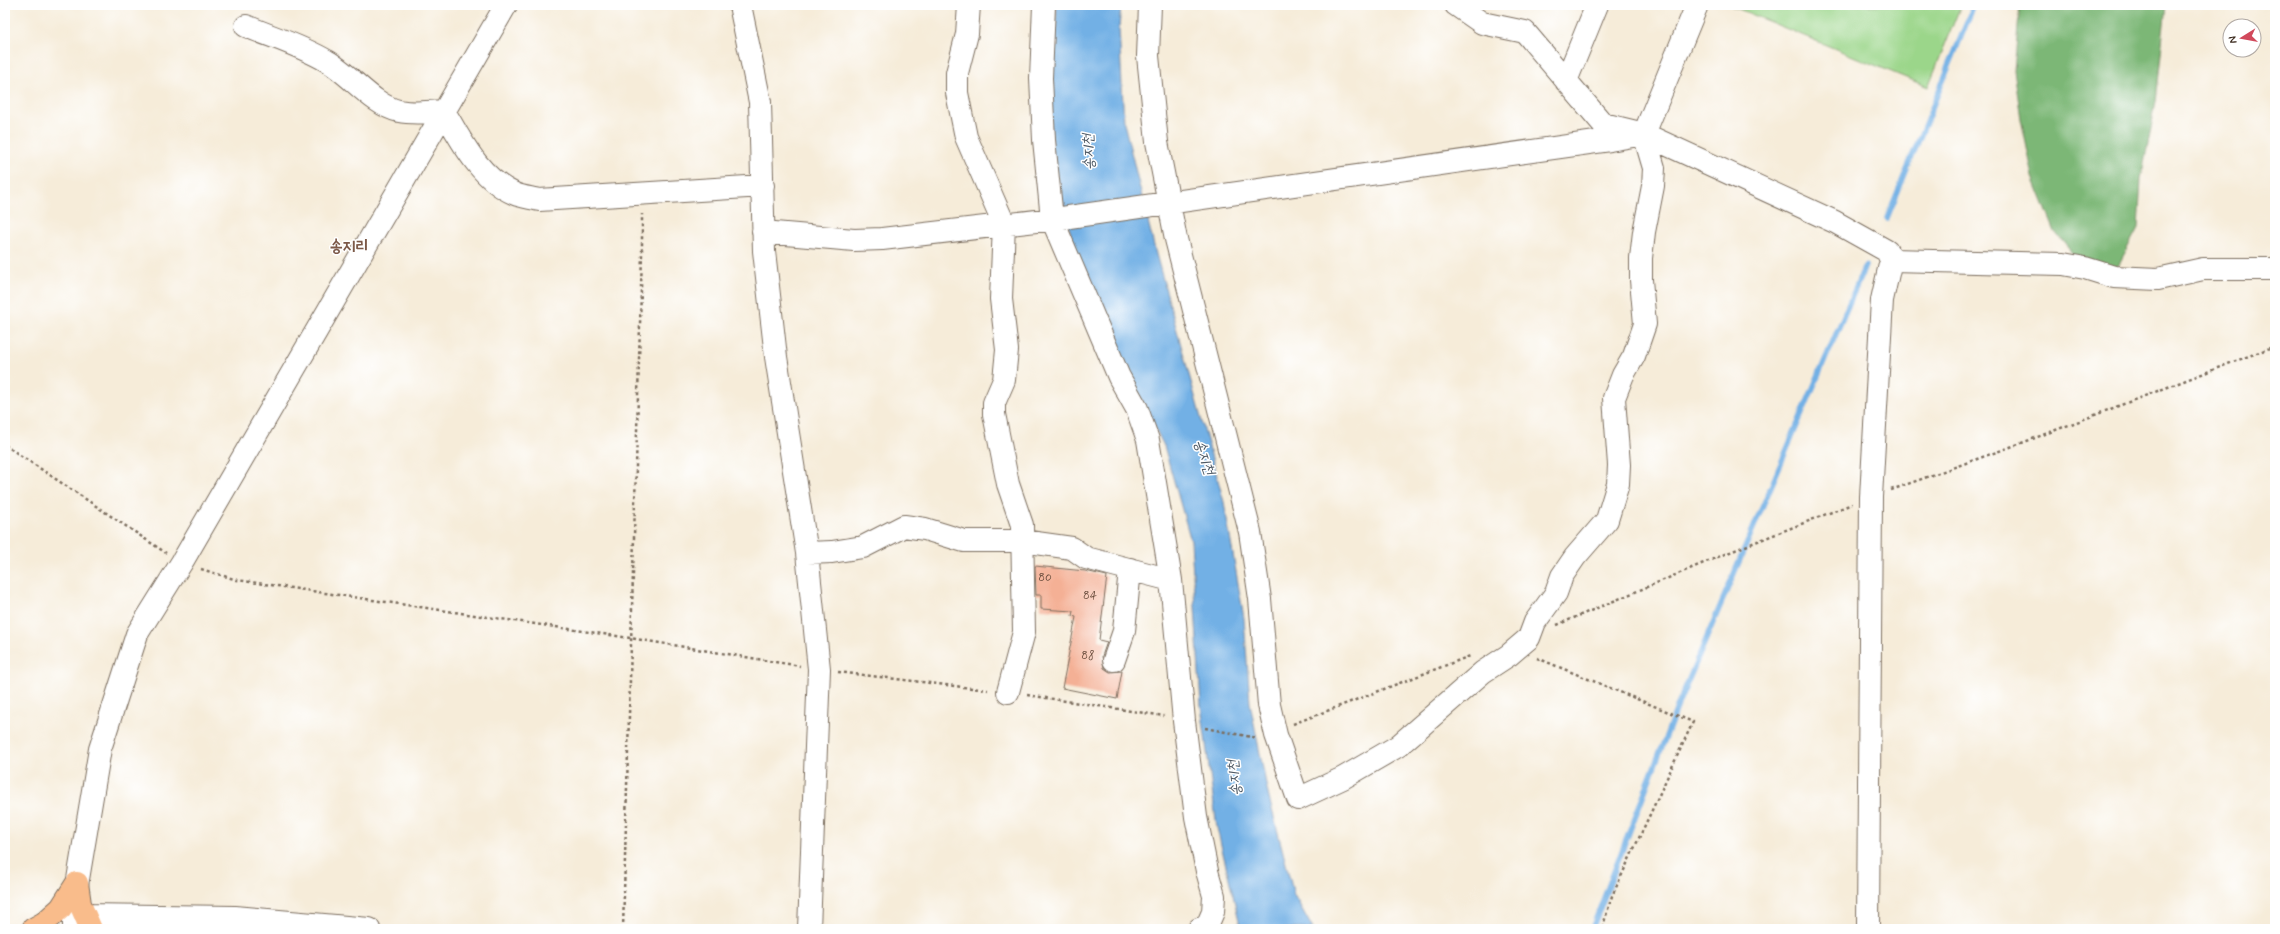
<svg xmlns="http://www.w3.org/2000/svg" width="2280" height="934" viewBox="0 0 2280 934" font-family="Mynerve,'Poor Story',sans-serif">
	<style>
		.green { fill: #9bd68a; stroke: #6b8054 }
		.forest { fill: #7cb776; stroke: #5c704a }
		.water { fill: #72b0e5; stroke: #566d82 }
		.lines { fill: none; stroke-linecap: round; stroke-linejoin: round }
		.stream { stroke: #72b0e5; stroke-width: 5.5 }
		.building { fill: #f4b095 }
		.minor-casing { stroke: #7c6e5f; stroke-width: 24 }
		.major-casing { stroke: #7c6e5f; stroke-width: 24 }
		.path { stroke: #7c6e5f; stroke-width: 2.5; stroke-dasharray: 3 3; stroke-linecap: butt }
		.minor { stroke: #fff; stroke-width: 22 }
		.major { stroke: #f9bc8b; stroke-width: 22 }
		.labels { text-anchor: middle; stroke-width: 3; stroke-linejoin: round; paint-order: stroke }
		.number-label { font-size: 12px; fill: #694c3c }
		.water-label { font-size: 15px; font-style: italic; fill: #4e5964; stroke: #fff }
		.quarter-label { font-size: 16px; font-weight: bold; fill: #7c5948; stroke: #fff }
	</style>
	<rect width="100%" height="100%" fill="#fff"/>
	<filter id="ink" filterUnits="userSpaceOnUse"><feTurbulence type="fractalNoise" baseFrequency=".025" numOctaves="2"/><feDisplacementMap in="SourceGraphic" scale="8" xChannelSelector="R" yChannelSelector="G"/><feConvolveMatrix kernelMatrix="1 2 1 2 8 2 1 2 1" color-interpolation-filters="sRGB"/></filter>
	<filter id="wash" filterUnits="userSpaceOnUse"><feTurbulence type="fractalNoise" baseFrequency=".012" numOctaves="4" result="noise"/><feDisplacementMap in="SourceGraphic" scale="16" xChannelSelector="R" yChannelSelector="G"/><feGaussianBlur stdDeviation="0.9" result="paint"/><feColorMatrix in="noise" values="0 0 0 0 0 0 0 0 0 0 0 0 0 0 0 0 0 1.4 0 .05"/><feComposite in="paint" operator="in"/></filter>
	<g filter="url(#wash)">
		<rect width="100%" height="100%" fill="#f6ecd9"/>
		<path class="green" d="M1729,5H1961L1928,87Z"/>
		<path class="forest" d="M2020,5H2166L2156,102L2141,179L2138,228L2119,264L2103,270L2077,259L2055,232L2033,177L2021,119L2014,70Z"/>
		<path class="water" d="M1057,5H1121L1119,28L1124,123L1156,254L1224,502L1244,618L1250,703L1268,794L1294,895L1313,929H1241L1217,828L1201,706L1191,541L1164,446L1127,371L1074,248L1052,155L1050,114Z"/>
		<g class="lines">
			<path class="stream" d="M1887,218L1974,5
				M1592,929L1678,705L1865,266"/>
		</g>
		<g id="blocks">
			<path class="building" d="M1035,566L1085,571L1107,576L1099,640L1107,642L1102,656L1104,668L1110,672L1122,671L1117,699L1062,688L1076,617L1072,616L1073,611L1041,609V595H1036Z"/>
		</g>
	</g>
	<g filter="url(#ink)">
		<use href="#blocks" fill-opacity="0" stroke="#7c6e5f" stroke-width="1"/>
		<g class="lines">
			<defs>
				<path id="minor" d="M740,5L760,102L764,251L776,357L807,553L819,669L809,929
					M969,5L967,34L957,73V93L966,137L1004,224L1001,299L1007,350L1004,380L994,403V414L1008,484L1022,525L1024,632L1008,692
					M1044,5L1041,78L1044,140L1052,219L1119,377L1137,409L1148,440L1171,580L1184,721L1196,817L1207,871L1214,896L1213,912L1207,926L1199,929
					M1150,5L1148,56L1157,142L1176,239L1250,532L1260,599L1269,705L1276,735L1298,799L1343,778L1398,746L1483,672L1509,655L1529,638L1535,622L1556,593L1562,576L1575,557L1607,520L1618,484L1619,465L1614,398L1623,375L1634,356L1645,324L1641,280V258L1644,232L1653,186L1654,168L1644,134
					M1456,5L1482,23L1525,32L1603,124L1644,134L1697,5
					M246,26C272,37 302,46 327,61C350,74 374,106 399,111C414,114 429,112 444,111C462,142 480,179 515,194C522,197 532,198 539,200L763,186
					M1566,81L1597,5
					M763,232L854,240L882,239L1062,218L1610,140L1644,134L1835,222L1887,251L1891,260
					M807,553L832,552L863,547L904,526L925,529L964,541H1022L1072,548L1086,558L1171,580
					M1114,660L1124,631L1130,569
					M83,915L235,917L369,929
					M74,929V903L100,749L137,634L182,562L506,5
					M1868,929L1871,497L1882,300L1891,260L2063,264L2085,268L2114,277L2158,279L2203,269H2275"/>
				<path id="major" d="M77,883L80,904L91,929
					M33,929L44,923L61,908L77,883"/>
			</defs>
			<use href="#minor" class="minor-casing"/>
			<use href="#major" class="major-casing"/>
			<path class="path" d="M5,445L166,553
				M1891,490L2027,441L2275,346
				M201,569L237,580L630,638L800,666
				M1557,625L1725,554L1852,504
				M1537,658L1693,722L1612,896L1602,929
				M838,672L988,690
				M1027,695L1164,716
				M1293,724L1470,656
				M1205,728L1257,738
				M9,929L14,928
				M623,929L642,253V214"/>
			<use href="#minor" class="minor"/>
			<use href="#major" class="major"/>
		</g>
	</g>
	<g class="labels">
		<g class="number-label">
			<text x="1045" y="581">80</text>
			<text x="1090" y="599">84</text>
			<text x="1088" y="659">88</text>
		</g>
		<g class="water-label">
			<text transform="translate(1088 152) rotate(-92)" y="5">송지천</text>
			<text transform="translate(1205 457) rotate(71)" y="5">송지천</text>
			<text transform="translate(1234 778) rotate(-96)" y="5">송지천</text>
		</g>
		<g class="quarter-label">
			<text x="349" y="251">송지리</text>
		</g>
	</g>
	<rect width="2280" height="934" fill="none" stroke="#fff" stroke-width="20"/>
	<g transform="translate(2242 38) rotate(259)"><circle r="19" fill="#ffffff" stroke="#b1aaa5"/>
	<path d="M0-3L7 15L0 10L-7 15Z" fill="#d1495b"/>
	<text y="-6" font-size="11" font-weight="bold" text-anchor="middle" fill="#3b2a1e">N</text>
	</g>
</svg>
